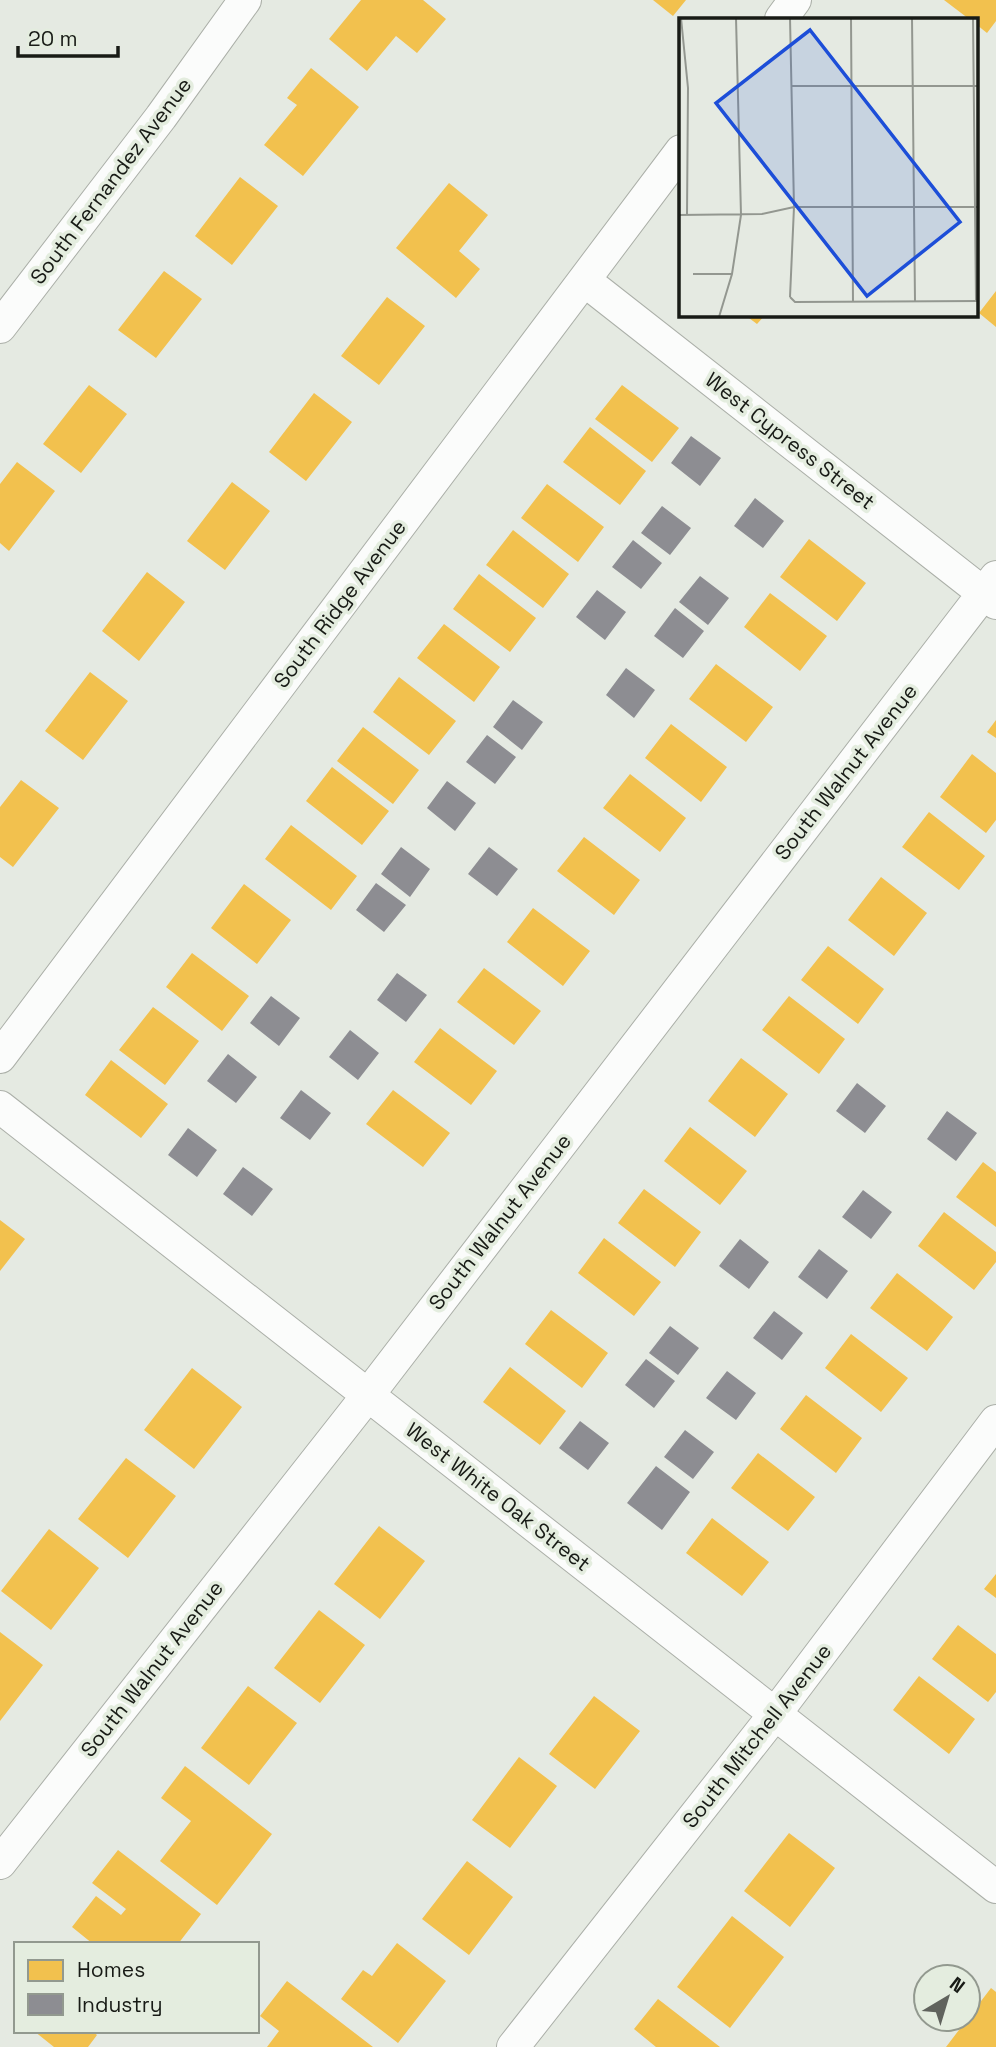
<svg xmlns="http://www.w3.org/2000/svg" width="996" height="2047" viewBox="0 0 996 2047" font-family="'Space Grotesk',sans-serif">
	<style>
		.homes { fill: #f2c14e }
		.industry { fill: #8d8d92 }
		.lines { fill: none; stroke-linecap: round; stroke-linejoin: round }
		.minor-casing { stroke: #abafa8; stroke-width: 34 }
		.minor { stroke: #fbfcfb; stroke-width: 32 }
		.labels { text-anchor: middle; stroke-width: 7; stroke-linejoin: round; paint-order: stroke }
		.street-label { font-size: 21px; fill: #181b16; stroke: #e4eddf }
		.inset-road { fill: none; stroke: #939790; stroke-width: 2 }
		.view { fill: #1d4ed8; fill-opacity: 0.15; stroke: #1d4ed8; stroke-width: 3.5 }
		.inset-edge { fill: none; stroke: #181b16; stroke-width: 3.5 }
	</style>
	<rect width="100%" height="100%" fill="#e5eae2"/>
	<path class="homes" d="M361,0H423L446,19L417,53L396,36L367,71L329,39Z
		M653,0H686L673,16Z
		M944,0H996V21L987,33L977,25V19H969Z
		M311,68L359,107L303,176L264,145L297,105L287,98Z
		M240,177L278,206L232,265L195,236Z
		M449,183L488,215L459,251L480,269L456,298L396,248Z
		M164,271L202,299L156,358L118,330Z
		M996,291V327L979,313Z
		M387,297L425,326L379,385L341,356Z
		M745,315H765L757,324Z
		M89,385L127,414L81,473L43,444Z
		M622,385L679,428L652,462L595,419Z
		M314,393L352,422L306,481L269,452Z
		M590,427L646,471L620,505L563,462Z
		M17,462L55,491L9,551L0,543V484Z
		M232,482L270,511L225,570L187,541Z
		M547,484L604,527L578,562L521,518Z
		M513,530L569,574L543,608L486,565Z
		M809,539L866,583L837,621L780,577Z
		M147,572L185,602L139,661L102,631Z
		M479,574L536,618L510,652L453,609Z
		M770,593L827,636L800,671L744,627Z
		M444,624L500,667L474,702L417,658Z
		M716,664L773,707L746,742L689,699Z
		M90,672L128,701L83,760L45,731Z
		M399,677L456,721L429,755L373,712Z
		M996,720V738L987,732Z
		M671,724L727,767L701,802L645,758Z
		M363,727L419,770L393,804L337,761Z
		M972,754L996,773V820L986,833L940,797Z
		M332,767L389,811L362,845L306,801Z
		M630,774L686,818L660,852L603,808Z
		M21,780L59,808L13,867L0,857V807Z
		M929,812L985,856L959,890L902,847Z
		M291,825L357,876L331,910L265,859Z
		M584,837L640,880L614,915L557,871Z
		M881,877L927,913L894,956L848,920Z
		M244,884L291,920L257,964L211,928Z
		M533,908L590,951L563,986L507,942Z
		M828,946L884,989L858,1024L801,980Z
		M192,953L249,996L222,1031L166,987Z
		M484,968L541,1011L514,1045L457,1002Z
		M789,996L845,1039L819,1074L762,1030Z
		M153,1007L199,1041L165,1085L119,1050Z
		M440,1028L497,1071L471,1105L414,1062Z
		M741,1058L788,1094L755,1137L708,1101Z
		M111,1060L168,1104L141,1138L85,1095Z
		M393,1090L450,1133L423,1167L366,1124Z
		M690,1127L747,1171L720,1205L664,1161Z
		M983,1162L996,1172V1227L956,1197Z
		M644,1189L701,1232L675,1267L618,1223Z
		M944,1212L996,1252V1262L974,1290L918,1246Z
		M0,1220L25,1239L0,1271Z
		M604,1238L661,1282L634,1316L578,1273Z
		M897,1273L953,1317L927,1351L870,1308Z
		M551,1310L608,1353L582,1388L525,1344Z
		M851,1334L908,1378L881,1412L825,1368Z
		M510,1367L566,1411L540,1445L483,1402Z
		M192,1368L242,1407L194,1469L144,1430Z
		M806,1395L862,1438L836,1473L780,1429Z
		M758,1453L815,1497L788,1531L731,1488Z
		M126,1458L176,1496L128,1558L78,1519Z
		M712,1518L769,1562L742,1596L686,1553Z
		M379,1526L425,1561L380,1619L334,1584Z
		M49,1529L99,1568L51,1630L1,1591Z
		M996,1574V1598L984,1589Z
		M319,1610L365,1645L320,1703L274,1668Z
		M958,1625L996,1654V1692L988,1702L932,1659Z
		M0,1632L43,1665L0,1721Z
		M919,1676L975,1719L949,1754L893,1710Z
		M248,1686L297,1723L249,1785L201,1748Z
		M594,1696L640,1731L595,1789L549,1754Z
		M519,1757L557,1786L510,1848L472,1820Z
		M185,1766L272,1834L217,1905L160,1861L191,1821L161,1798Z
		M789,1833L835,1868L790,1927L744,1891Z
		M118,1850L201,1914L178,1944H93L72,1927L96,1896L121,1915L126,1909L92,1883Z
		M467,1861L513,1897L469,1955L422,1919Z
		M732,1916L784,1957L730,2028L677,1987Z
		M397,1943L446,1981L398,2043L341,1999L363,1970L372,1976Z
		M287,1981L373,2047H267L279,2031L260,2016Z
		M991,1988L996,1992V2047H946Z
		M658,1999L720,2047H656L634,2029Z
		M34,2031H92L97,2035L88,2047H54Z"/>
	<path class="industry" d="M691,436L721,458L700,486L671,463Z
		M755,498L784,521L763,548L734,526Z
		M662,506L691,528L670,555L641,533Z
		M633,540L662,563L641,589L612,567Z
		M700,576L729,598L708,625L679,602Z
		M597,590L626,612L605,640L576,617Z
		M675,608L704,631L683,658L654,636Z
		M626,668L655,690L634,718L606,695Z
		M513,700L543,722L522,750L493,727Z
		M487,735L516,757L495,784L466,762Z
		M447,781L476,803L455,831L427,808Z
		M401,847L430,869L410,897L381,874Z
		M489,847L518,869L497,896L468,874Z
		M376,883L406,905L384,932L356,910Z
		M397,973L427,995L406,1022L377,1000Z
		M271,996L300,1018L279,1046L250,1023Z
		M350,1030L379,1053L358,1080L329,1057Z
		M228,1054L257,1077L236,1103L207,1081Z
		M857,1083L886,1106L865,1133L836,1111Z
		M301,1090L331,1113L310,1140L280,1118Z
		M947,1111L977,1133L956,1161L927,1139Z
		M188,1128L217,1150L197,1177L168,1155Z
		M243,1167L273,1189L252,1216L223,1194Z
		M863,1190L892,1212L871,1239L842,1217Z
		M740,1239L769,1262L749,1289L719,1266Z
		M819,1249L848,1271L827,1299L798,1277Z
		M774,1311L803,1333L782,1360L753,1338Z
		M670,1326L699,1348L678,1375L649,1353Z
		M646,1359L675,1381L654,1408L625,1385Z
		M727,1371L756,1393L736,1420L706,1398Z
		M580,1421L609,1443L588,1470L559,1448Z
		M685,1430L714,1452L693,1479L664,1457Z
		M656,1466L690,1492L662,1530L627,1503Z"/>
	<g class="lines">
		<defs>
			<path id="minor" d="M781,19L795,0
				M584,280L996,603
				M0,327L161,117L245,0
				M0,1057L681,151
				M0,1107L996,1887
				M0,1863L368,1395L996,577
				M513,2047L775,1714L996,1421"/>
		</defs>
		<use href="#minor" class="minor-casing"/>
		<use href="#minor" class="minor"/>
	</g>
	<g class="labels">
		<g class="street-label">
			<text transform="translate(111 181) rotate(-53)" y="7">South Fernandez Avenue</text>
			<text transform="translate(790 441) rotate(38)" y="7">West Cypress Street</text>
			<text transform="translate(340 604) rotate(-53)" y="7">South Ridge Avenue</text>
			<text transform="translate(846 772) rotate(-52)" y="7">South Walnut Avenue</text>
			<text transform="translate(500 1222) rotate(-52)" y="7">South Walnut Avenue</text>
			<text transform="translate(498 1497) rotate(38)" y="7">West White Oak Street</text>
			<text transform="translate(152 1669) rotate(-52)" y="7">South Walnut Avenue</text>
			<text transform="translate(757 1736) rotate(-52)" y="7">South Mitchell Avenue</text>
		</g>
	</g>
	<g transform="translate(679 18)">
		<rect width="299" height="299" fill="#e5eae2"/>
		<path class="inset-road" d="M2,0L9,70L8,197M172,0L174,284M233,0L236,283M294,0L297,283M113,68H300M0,197L83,196L115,189H300M14,256H53M111,279L115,189L111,0M111,279L116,284L300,283M40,299L53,256L62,197L57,0"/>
		<path class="view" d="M131,12L281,204L188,278L37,85Z"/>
		<rect width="299" height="299" class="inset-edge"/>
	</g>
	<rect x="14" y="1942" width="245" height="91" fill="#e4eddf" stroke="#92998f" stroke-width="2"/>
	<rect x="28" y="1960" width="35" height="21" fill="#f2c14e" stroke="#92998f" stroke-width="2"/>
	<text x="77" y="1977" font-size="21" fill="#181b16">Homes</text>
	<rect x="28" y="1994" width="35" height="21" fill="#8d8d92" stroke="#92998f" stroke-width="2"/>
	<text x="77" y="2012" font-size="21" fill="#181b16">Industry</text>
	<g transform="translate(947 1998) rotate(38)"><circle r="33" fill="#e4eddf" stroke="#92998f" stroke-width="2"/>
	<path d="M0-5L12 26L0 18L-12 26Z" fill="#60635d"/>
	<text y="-10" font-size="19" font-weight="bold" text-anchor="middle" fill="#181b16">N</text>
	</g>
	<path d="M18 46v10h100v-10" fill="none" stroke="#181b16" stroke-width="3.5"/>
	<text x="28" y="46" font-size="21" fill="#181b16" stroke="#e4eddf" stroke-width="5" paint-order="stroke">20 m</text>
</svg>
